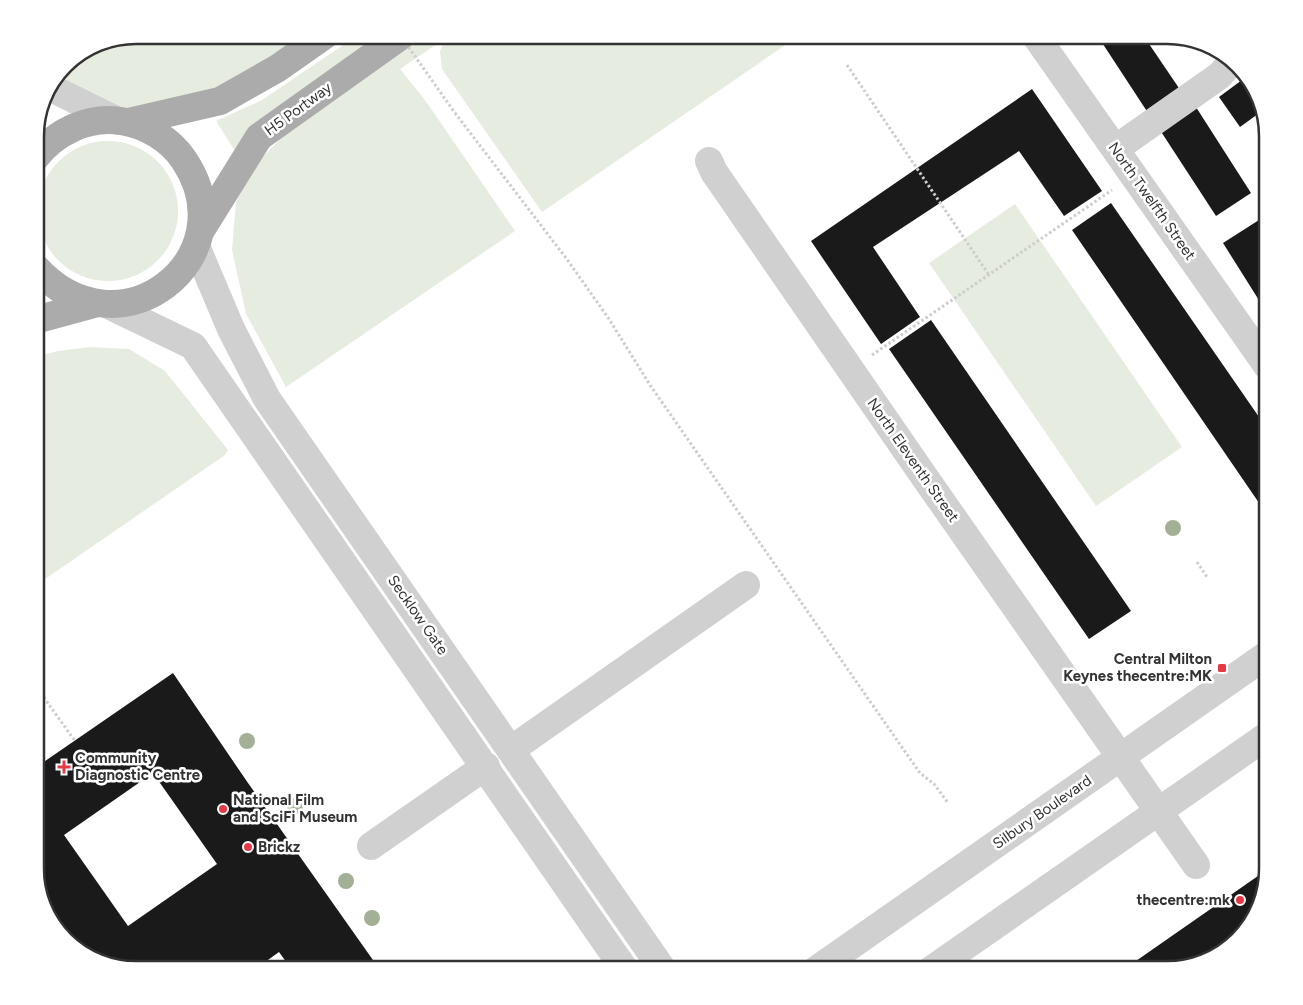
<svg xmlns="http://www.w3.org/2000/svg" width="1303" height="1005" viewBox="0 0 1303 1005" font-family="Figtree,sans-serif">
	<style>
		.green { fill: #e6ecdf }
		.building { fill: #1a1a1a; fill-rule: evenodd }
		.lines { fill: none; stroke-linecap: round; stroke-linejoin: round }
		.path { stroke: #cdcdcd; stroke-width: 3; stroke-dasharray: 2.5 2.5; stroke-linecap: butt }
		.minor { stroke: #d0d0d0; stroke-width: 28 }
		.major { stroke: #ababab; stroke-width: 28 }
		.path-bridge { stroke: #cdcdcd; stroke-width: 3; stroke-dasharray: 2.5 2.5; stroke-linecap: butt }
		.tree { fill: #a2b095 }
		.poi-dot { fill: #e63946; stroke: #fff; stroke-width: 2 }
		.labels { text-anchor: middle; stroke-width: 5; stroke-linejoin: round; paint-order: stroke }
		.street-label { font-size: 15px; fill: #333; stroke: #fff }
		.poi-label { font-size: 15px; font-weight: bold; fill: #333; stroke: #fff; text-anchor: start }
		.rim { fill: none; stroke: #333; stroke-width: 2.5 }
	</style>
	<rect width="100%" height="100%" fill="#fff"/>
	<path class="green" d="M135,35H321L278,68L129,122L49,87C78,48 88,44 135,35Z
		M358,35H384L235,151L216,121L262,100Z
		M425,35H800L542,212L442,69L440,51L446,38L400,69L425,100L515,231L286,387L246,314L232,250L236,202L252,168L292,127Z
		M38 211a70 70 0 1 1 140 0a70 70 0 1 1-140 0Z
		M1015,204L1182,447L1096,506L929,263Z
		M90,347L129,349L165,371L228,450L225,455L35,586V357L58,351Z"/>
	<path class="building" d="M1097,35H1143L1185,97L1152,119Z
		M1246,77L1258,91L1262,111L1240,127L1219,97Z
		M1032,89L1102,191L1064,216L1019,151L873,247L920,317L881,344L811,241Z
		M1194,104L1251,193L1216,216L1158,127Z
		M1111,203L1268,430V516L1072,230Z
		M1259,220L1268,235V302L1262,305L1223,243Z
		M931,320L1131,611L1089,639L889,349Z
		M173,673L248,783L380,970H292L279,952L254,970H135L74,949L45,914L35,876V768ZM153,773L217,864L128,926L64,835Z
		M1268,869L1247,931L1212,960L1168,970H1123Z"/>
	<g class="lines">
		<path class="path" d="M847,65L989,275
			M455,113L566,258L609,319L650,385L899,743L920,773L934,784L948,803
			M872,355L1112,190
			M1197,562L1207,577
			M35,685L75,741"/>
		<path class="minor" d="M1035,35L1268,367
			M49,87L118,121
			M1115,149L1219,76L1233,61
			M709,161L714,172L928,482L1196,865
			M196,246L231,329L267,399L663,970
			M108,305L193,346L625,970
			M512,749L746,585
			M371,846L486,766
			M816,970L1268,654
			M931,970L1268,735"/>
		<path class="major" d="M129,122L220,101L278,68L325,35
			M201,230L259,137L402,35
			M35,267C120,361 249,257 184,160C170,139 146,125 121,121C88,116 55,132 35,158
			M35,320L94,304"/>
		<path class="path-bridge" d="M400,35L455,113"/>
	</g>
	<g class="tree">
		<circle cx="1173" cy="528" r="8"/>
		<circle cx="247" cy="741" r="8"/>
		<circle cx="295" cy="806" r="8"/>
		<circle cx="346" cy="881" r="8"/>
		<circle cx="372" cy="918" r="8"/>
	</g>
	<g class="poi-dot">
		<rect x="1217" y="663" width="10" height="10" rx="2.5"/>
		<path d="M61.5 759.5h5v5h5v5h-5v5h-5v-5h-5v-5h5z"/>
		<circle cx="223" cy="809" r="5"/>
		<circle cx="248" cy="847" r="5"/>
		<circle cx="1240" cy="900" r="5"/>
	</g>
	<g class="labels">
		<g class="street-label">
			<text transform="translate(298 109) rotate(-36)" y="5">H5 Portway</text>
			<text transform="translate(1152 201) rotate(55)" y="5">North Twelfth Street</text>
			<text transform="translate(913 460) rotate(55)" y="5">North Eleventh Street</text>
			<text transform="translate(418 615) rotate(55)" y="5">Secklow Gate</text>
			<text transform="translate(1042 812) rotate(-35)" y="5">Silbury Boulevard</text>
		</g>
		<g class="poi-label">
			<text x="1212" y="664" text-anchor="end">Central Milton<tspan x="1212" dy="17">Keynes thecentre:MK</tspan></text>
			<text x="75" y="763">Community<tspan x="75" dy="17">Diagnostic Centre</tspan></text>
			<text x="233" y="805">National Film<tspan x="233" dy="17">and SciFi Museum</tspan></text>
			<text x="258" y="852">Brickz</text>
			<text x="1230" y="905" text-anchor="end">thecentre:mk</text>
		</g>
	</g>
	<path d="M0 0H1303V1005H0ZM136 44H1167A92 92 0 0 1 1259 136V869A92 92 0 0 1 1167 961H136A92 92 0 0 1 44 869V136A92 92 0 0 1 136 44Z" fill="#fff" fill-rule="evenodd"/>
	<path class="rim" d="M136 44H1167A92 92 0 0 1 1259 136V869A92 92 0 0 1 1167 961H136A92 92 0 0 1 44 869V136A92 92 0 0 1 136 44Z"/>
</svg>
